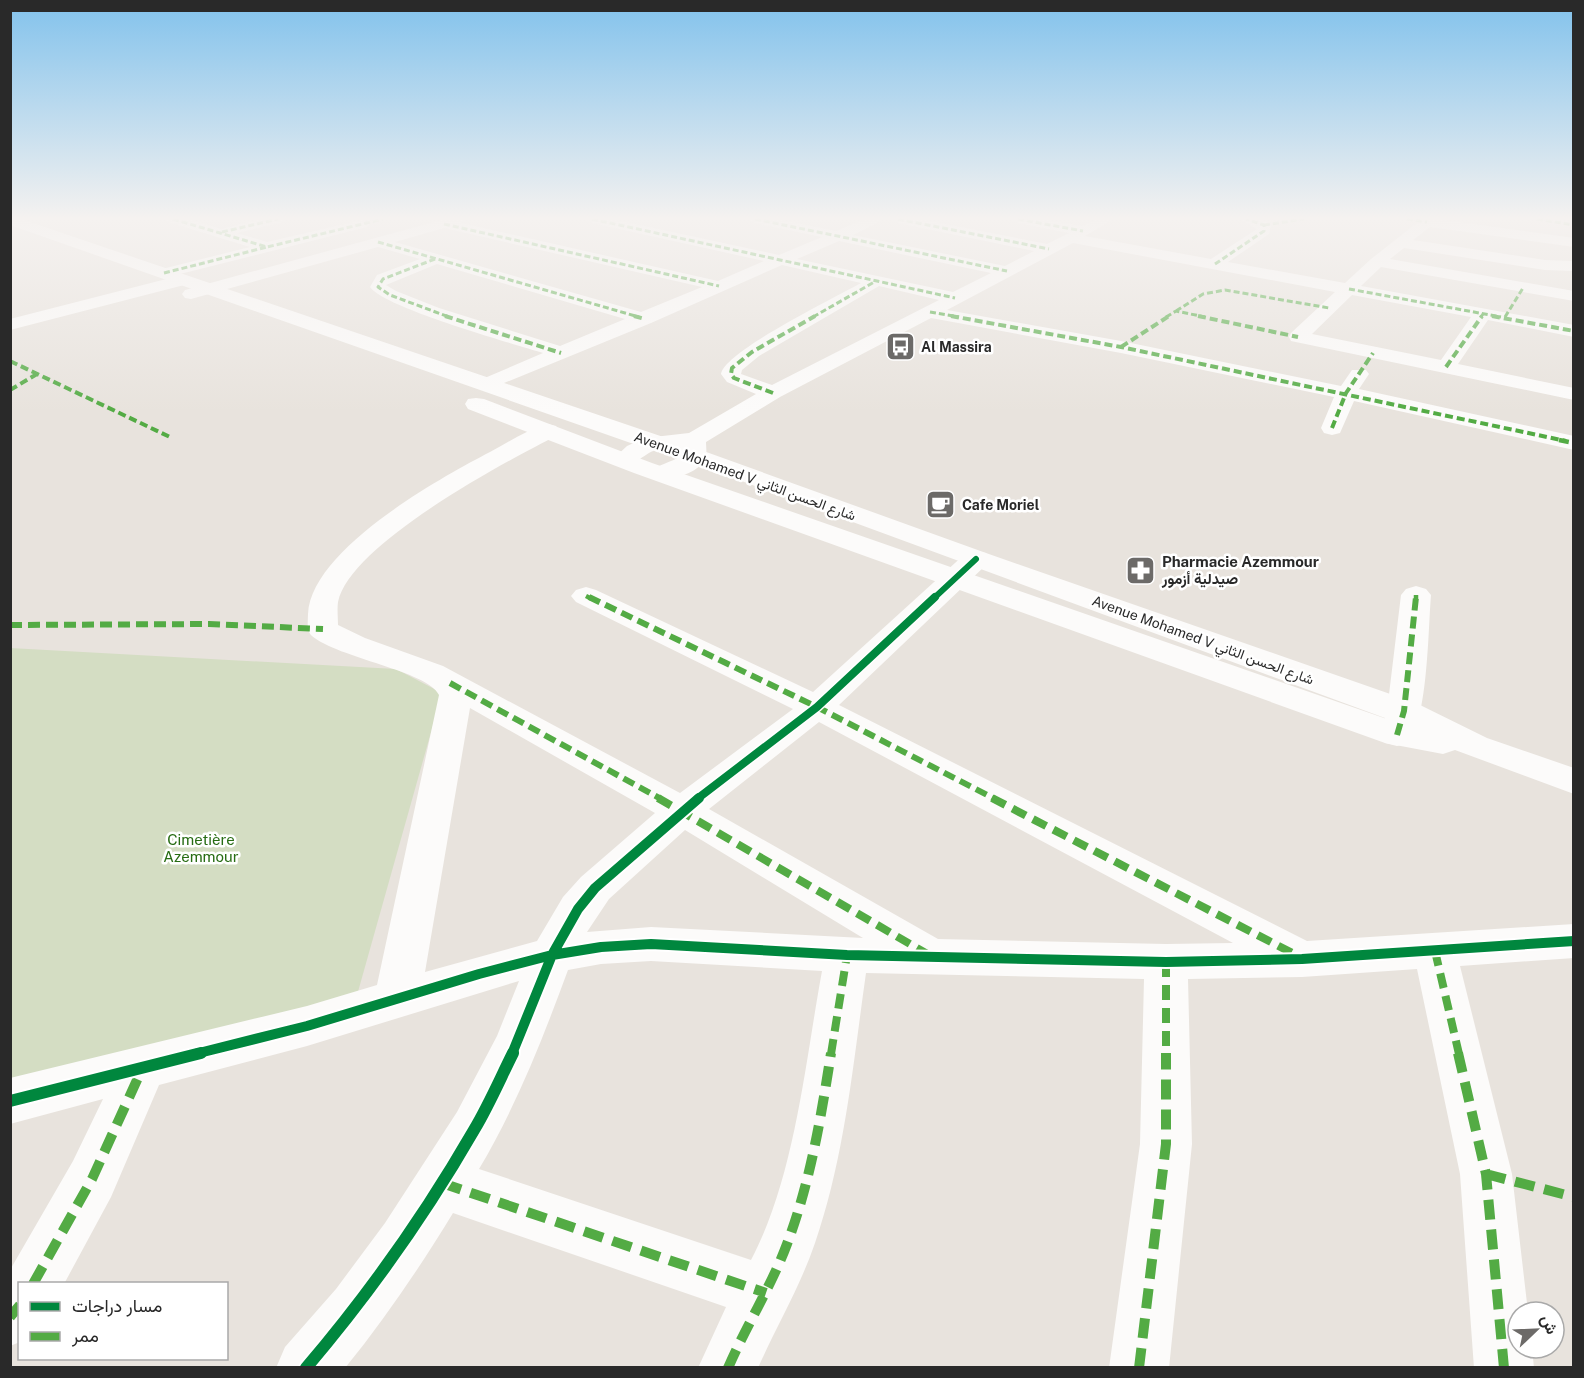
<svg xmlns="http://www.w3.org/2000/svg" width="1584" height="1378" viewBox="0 0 1584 1378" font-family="'Public Sans',Vazirmatn,sans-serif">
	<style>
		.cemetery { fill: #d4ddc3 }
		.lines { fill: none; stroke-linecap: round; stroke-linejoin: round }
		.minor { fill: #fcfbfa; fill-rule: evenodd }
		.secondary { fill: #fcfbfa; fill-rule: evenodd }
		.quiet-far5 { stroke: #53ab44; stroke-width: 3; stroke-dasharray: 6 3; stroke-linecap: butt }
		.quiet-far4 { stroke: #53ab44; stroke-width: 4; stroke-dasharray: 8 4; stroke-linecap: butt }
		.quiet-far3 { stroke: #53ab44; stroke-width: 4.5; stroke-dasharray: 10 4.5; stroke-linecap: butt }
		.quiet-far2 { stroke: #53ab44; stroke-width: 6; stroke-dasharray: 12 6; stroke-linecap: butt }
		.quiet-far1 { stroke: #53ab44; stroke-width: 8; stroke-dasharray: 15 8; stroke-linecap: butt }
		.quiet { stroke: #53ab44; stroke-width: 10; stroke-dasharray: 20 10; stroke-linecap: butt }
		.cycleway-far3-casing { stroke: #fff; stroke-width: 9 }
		.cycleway-far2-casing { stroke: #fff; stroke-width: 11 }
		.cycleway-far1-casing { stroke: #fff; stroke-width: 14 }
		.cycleway-casing { stroke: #fff; stroke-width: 16 }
		.cycleway-far3 { stroke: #00873e; stroke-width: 6 }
		.cycleway-far2 { stroke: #00873e; stroke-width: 8 }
		.cycleway-far1 { stroke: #00873e; stroke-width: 10 }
		.cycleway { stroke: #00873e; stroke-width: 12 }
		.labels { text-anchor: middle; stroke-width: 5; stroke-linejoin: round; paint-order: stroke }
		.far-poi-label { font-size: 14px; font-weight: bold; fill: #292929; stroke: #fff; text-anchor: start }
		.far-street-label { font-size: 14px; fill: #292929; stroke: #fff }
		.poi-label { font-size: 15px; font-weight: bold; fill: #292929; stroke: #fff; text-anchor: start }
		.park-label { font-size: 15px; fill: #276c13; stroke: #fff }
	</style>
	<rect width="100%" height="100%" fill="#e8e3dd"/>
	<path class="cemetery" d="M10,648L396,669L442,693L352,1013L11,1096Z"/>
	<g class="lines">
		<path class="minor" d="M166,219H189L221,229L260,219H285L283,222L237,233L267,242L362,220L369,224L367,227L164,278L156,273L158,270L250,247L168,222Z
			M445,219H468L461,223L718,281L764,261L592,223L585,219H612L779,255L822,237L755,223L748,219H777L836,231L865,219H885L853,235L1005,266L1034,251L898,223L891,219H920L1047,244L1069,233L1018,223L1011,219H1042L1082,226L1096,219H1114L1085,236L1211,259L1257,229L1239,219H1261L1271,225L1269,234L1228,262L1345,283L1371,259L1422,219H1437L1574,238V247L1430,227L1413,240L1545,260L1574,261V271L1545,270L1404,248L1390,259L1574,291V301L1381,267L1361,286L1574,325V337L1488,320L1458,364L1574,388V400L1291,341L1289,337L1291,333L1335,292L1073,243L947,310L1121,341L1341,386L1352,370H1366L1369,374L1359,389L1574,436V450L1354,401L1340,433L1332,435L1324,433L1321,428L1334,397L1121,353L931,318L780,397L706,442C706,446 707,453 706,457C700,474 668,482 653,478L650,473C656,464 672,463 682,455L683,447C675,448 666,448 659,449C642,453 634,470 616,465L612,460L627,446L645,438L689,433L756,394L727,382L721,374C725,351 836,297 861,283L782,265L651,323L487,390L480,388L477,384L480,380L543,353C511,343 385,308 370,287L377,275L420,259L378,247L191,299L185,298L182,294L185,290ZM444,228L702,287L641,312L395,242ZM839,241L991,273L953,292L797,259ZM437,264L625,319L560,346L439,308L396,291L386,285ZM879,286L939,300L772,385L741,374L742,370L759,356ZM1352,295L1471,317L1441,360L1312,334Z
			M182,275L188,276L190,280L188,284L10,330V319Z
			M548,424L556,426L559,431L556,436C505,462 350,544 338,602C337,609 338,618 338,625L365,638L443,666L680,793L793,709L576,602L571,596L576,590L586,587L596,590L813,692L966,553L976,551L986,553L990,559L986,565L839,705L1307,941L1574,924V958L1460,966L1512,1174L1528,1312H1518V1348H1532L1534,1368H1474L1460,1174L1417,969L1302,977L1188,979L1192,1144L1169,1368H1109L1140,1144L1144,979L866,973C853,1064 845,1156 815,1243C800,1287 777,1325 758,1368H698L726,1307L453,1213C420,1267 385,1319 345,1368H276L285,1347L336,1289L385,1223L457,1112L497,1036L519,981L307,1046L159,1085L111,1197L64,1284H20V1342L10,1346V1270L73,1161L103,1099L10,1124V1078L307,1006L377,985L439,695C428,671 338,658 312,636C306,630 308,622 308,614C311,550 438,479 490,452C509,442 528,429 548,424ZM470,708L655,813L581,877L563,897L537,941L425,972ZM819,722L1233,943L1166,944L938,939L709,809ZM685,830L863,938L651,927L587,932L609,899ZM651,961L822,971C805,1063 795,1177 751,1260L479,1169C516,1107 543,1038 568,970L601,964Z
			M1416,586L1426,589L1431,595C1428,632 1428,714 1409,743L1397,746L1385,743L1380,735L1387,711L1401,595L1406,589Z"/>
		<path class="secondary" d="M10,219H21L684,444L986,553L1416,703L1487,738L1574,768V794L1455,750L1443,754L1385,743L634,473L468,409L465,404L468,399L476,398L484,399L652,463L1404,725L668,454L645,448L10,225Z"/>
		<path class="quiet-far5" d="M173,219L267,247L383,219
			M592,219L955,298
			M755,219L1007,271
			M898,219L1049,249
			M1018,219L1083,231
			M1407,219L1427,222
			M1537,219L1574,225
			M444,224L719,286
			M1264,225L1304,219
			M222,232L278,219
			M378,242L639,317
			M435,259L383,279L378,287L390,295L449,317
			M1215,264L1264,231V225L1246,219
			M164,273L267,247
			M1349,289L1501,317
			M1176,311L1203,294L1225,290L1329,308
			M930,312L959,317
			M813,317L876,281
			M1166,317L1176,311L1205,317
			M1481,317L1483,314
			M1505,317L1523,288"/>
		<path class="quiet-far4" d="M445,316L561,353
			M634,316L645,319
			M951,316L1121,347L1566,441
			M1198,316L1298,337
			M1492,316L1574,331
			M1121,347L1169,316
			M10,361L172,438
			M1446,367L1482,316
			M10,390L37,374
			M773,393L734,378L731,374L732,368L752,352L815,316
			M1332,428L1346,393L1373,353"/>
		<path class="quiet-far3" d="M1559,440L1574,443
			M586,596L592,599
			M1416,599V595"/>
		<path class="quiet-far2" d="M589,597L817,707L995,799
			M10,625L209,624L323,629
			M450,683L661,799
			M1397,735L1404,711L1416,597"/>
		<path class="quiet-far1" d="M658,798L929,955
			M992,798L1298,956
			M1435,951L1459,1054
			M1166,962V1054
			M831,1054L847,955"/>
		<path class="quiet" d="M1458,1053L1486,1174L1504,1368
			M1486,1174L1574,1197
			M442,1183L766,1293
			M33,1284L92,1179L142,1069
			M10,1317L20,1305
			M728,1368C746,1326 771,1287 787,1244C810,1183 821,1118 831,1053
			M1139,1368L1166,1144V1053"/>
		<defs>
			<path id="cycleway-far3" d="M933,599L976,559"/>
			<path id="cycleway-far2" d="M697,799L817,707L935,597"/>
			<path id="cycleway-far1" d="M195,1054L307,1026L479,974L552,955L601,947L651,944L847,955L1166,962L1302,959L1574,941
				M512,1054L552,955L578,909L595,888L699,798"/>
			<path id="cycleway" d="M10,1101L201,1053
				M306,1368C369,1294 425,1215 474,1130C489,1105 500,1079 513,1053"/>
		</defs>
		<use href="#cycleway-far3" class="cycleway-far3-casing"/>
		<use href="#cycleway-far2" class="cycleway-far2-casing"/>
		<use href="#cycleway-far1" class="cycleway-far1-casing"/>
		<use href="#cycleway" class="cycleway-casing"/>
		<use href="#cycleway-far3" class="cycleway-far3"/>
		<use href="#cycleway-far2" class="cycleway-far2"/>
		<use href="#cycleway-far1" class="cycleway-far1"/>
		<use href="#cycleway" class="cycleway"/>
	</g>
	<linearGradient id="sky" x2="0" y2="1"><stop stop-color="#82c2ec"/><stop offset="0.53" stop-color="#f5f2f0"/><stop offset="1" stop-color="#f5f2f0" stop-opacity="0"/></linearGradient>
	<rect width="1584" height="412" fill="url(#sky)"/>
	<defs>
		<symbol id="bus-square" viewBox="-11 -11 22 22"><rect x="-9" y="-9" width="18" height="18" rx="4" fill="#6c6a68" stroke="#fff"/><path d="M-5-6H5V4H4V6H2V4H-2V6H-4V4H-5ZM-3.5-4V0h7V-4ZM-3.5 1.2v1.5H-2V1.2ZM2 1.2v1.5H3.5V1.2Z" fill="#fff"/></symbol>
		<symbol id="cafe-square" viewBox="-11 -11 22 22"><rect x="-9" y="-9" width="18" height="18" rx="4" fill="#6c6a68" stroke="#fff"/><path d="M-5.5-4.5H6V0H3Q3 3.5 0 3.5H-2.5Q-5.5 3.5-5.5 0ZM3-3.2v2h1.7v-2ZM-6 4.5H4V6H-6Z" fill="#fff"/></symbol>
		<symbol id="pharmacy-square" viewBox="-11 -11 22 22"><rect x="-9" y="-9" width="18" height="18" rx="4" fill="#6c6a68" stroke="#fff"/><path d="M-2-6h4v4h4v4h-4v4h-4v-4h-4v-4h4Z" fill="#fff"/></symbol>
	</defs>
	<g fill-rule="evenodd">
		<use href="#bus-square" x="884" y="330" width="33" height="33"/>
		<use href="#cafe-square" x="924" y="488" width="33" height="33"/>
		<use href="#pharmacy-square" x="1124" y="554" width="33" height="33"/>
	</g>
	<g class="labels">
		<g class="far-poi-label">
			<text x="921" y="352">Al Massira</text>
			<text x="962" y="510">Cafe Moriel</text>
		</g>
		<g class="far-street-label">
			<text transform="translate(745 476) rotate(20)" y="5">Avenue Mohamed V شارع الحسن الثاني</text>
			<text transform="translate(1203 640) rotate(20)" y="5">Avenue Mohamed V شارع الحسن الثاني</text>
		</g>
		<g class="poi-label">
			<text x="1162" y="567">Pharmacie Azemmour<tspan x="1162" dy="17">صيدلية أزمور</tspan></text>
		</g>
		<g class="park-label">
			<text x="201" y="845">Cimetière<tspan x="201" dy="17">Azemmour</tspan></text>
		</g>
	</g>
	<rect width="1584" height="1378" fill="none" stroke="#292929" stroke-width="24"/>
	<rect x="18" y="1282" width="210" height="78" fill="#ffffff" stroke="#a9a9a9" stroke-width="1.5"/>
	<rect x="30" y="1302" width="30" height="9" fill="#00873e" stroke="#a9a9a9" stroke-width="1.5"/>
	<text x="72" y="1312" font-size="18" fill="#292929">مسار دراجات</text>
	<rect x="30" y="1332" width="30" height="9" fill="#53ab44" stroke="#a9a9a9" stroke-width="1.5"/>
	<text x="72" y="1342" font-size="18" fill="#292929">ممر</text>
	<g transform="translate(1536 1330) rotate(67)"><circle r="28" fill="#ffffff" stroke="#a9a9a9" stroke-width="1.5"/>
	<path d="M0-4.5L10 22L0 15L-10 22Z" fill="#6c6a68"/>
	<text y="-9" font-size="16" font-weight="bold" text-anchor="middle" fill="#292929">ش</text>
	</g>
</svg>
